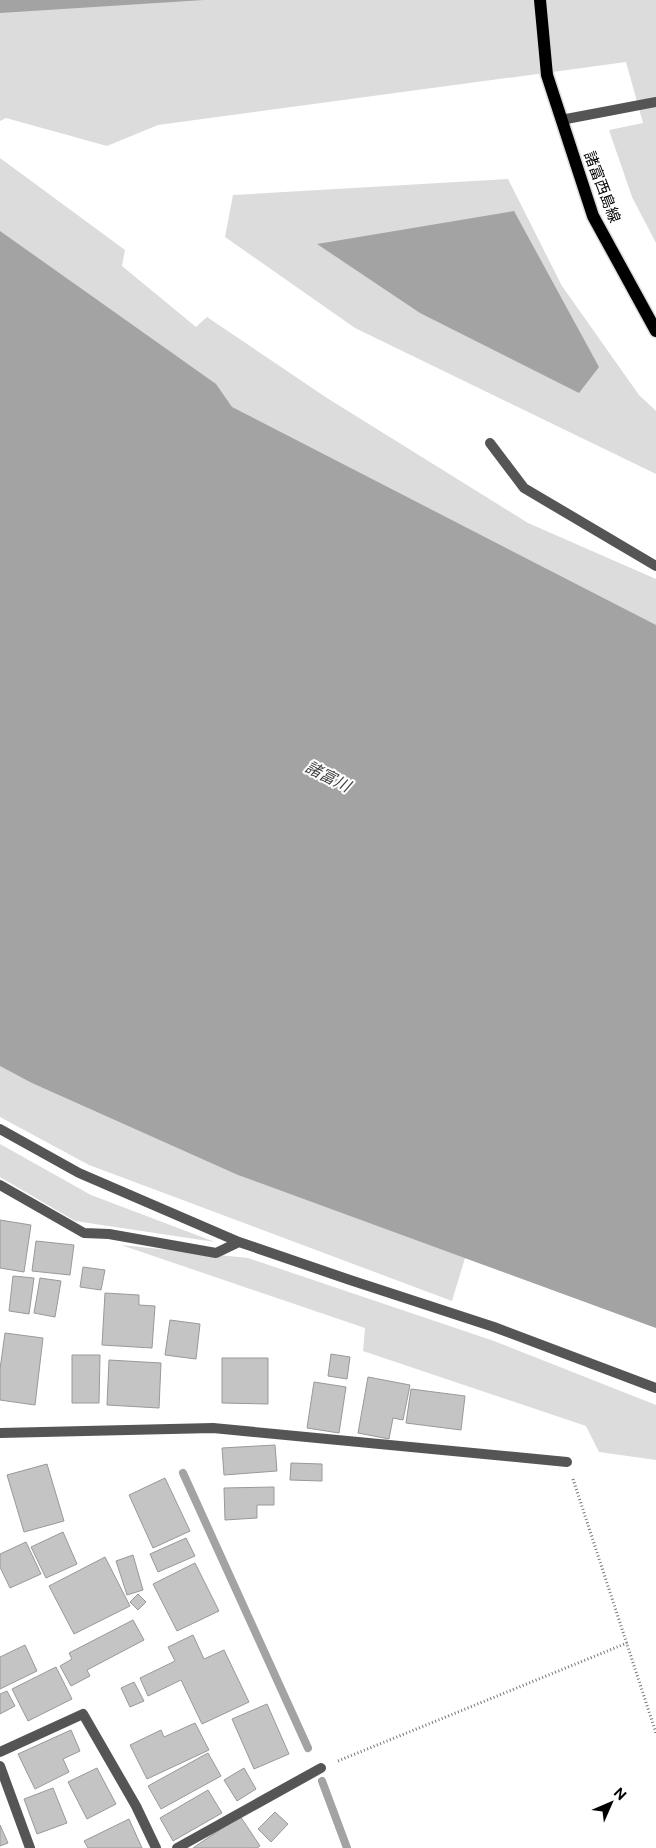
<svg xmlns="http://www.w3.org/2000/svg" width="656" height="1848" viewBox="0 0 656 1848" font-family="'Public Sans','Noto Sans JP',sans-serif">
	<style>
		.green { fill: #dcdcdc }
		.water { fill: #a3a3a3 }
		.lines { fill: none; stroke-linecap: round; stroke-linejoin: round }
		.stream { stroke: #a3a3a3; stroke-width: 8 }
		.building { fill: #c4c4c4; stroke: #999 }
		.primary-casing { stroke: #dbdbdb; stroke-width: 15 }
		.path { stroke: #777; stroke-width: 3; stroke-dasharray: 1 2.5; stroke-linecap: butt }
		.service { stroke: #555; stroke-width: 10 }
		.minor { stroke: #555; stroke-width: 10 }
		.primary { stroke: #000; stroke-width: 12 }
		.labels { text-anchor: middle; stroke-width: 4; stroke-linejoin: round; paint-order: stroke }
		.street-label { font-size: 15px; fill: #000; stroke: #fff }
		.water-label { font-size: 16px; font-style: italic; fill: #444; stroke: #fff }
	</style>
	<rect width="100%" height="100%" fill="#fff"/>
	<path class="green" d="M0,0H656V243L632,197L609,130L643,123L626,62L158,125L107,146L6,118L0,121Z
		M0,158L125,250L122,266L196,327L207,317L327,398L528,523L656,579V645L255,440L0,258Z
		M508,179L562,286L639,395L656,411V474L355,328L225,237L233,195Z
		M0,1036L656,1328L465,1258L452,1301L89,1165L0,1117Z
		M0,1144L91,1195L215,1242L75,1221L0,1177Z
		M121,1245L248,1258L494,1341L656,1405V1460L599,1452L586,1426L363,1351L365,1328Z"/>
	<path class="water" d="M0,0H204L0,13Z
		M514,211L599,367L579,393L420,313L317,244Z
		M0,231L216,384L232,407L656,625V1328L238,1175L32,1083L0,1066Z"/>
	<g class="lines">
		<path class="stream" d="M183,1473L308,1748
			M322,1781L347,1848"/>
	</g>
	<path class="building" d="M0,1220L31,1225L24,1272L0,1268Z
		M36,1241L74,1245L70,1275L32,1271Z
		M83,1267L105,1270L101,1290L80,1287Z
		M13,1276L34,1278L29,1314L9,1311Z
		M40,1278L61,1281L55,1317L34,1313Z
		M105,1293L139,1295V1305L155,1306L152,1348L102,1345Z
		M170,1320L200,1324L196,1359L165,1355Z
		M5,1333L43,1338L35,1405L0,1400V1369Z
		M331,1354L350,1357L347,1379L328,1376Z
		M72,1355H100L99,1403H72Z
		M222,1358H268V1404L222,1403Z
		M109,1360L161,1363L159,1408L107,1405Z
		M368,1377L410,1385L403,1420L393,1418L389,1439L358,1433Z
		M314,1382L346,1387L339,1433L307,1428Z
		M411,1389L465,1396L461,1430L406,1423Z
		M275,1445L277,1471L224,1475L222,1448Z
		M291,1463L322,1464V1481L290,1480Z
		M47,1464L64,1521L24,1532L7,1475Z
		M165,1478L190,1531L153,1548L129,1495Z
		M274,1487V1505H257V1518L225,1520L224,1488Z
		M63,1532L77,1564L46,1578L31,1547Z
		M186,1538L195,1556L158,1572L150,1554Z
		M26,1542L41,1574L10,1588L0,1567V1554Z
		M133,1555L143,1590L127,1595L116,1561Z
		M105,1557L130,1606L74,1634L49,1586Z
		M195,1563L219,1611L177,1631L153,1584Z
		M138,1594L146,1602L138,1610L130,1602Z
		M133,1620L144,1640L87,1670L90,1676L71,1686L60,1666L72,1659L69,1653Z
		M193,1635L204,1659L224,1650L249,1702L202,1724L181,1680L148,1696L140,1678L175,1661L168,1647Z
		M25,1645L37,1671L0,1689V1657Z
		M56,1667L72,1699L28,1721L12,1689Z
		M134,1682L144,1701L130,1707L121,1688Z
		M7,1691L15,1706L0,1714V1694Z
		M267,1704L289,1754L254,1769L232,1719Z
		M195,1723L209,1750L147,1779L130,1745L161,1730L164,1737Z
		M71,1730L80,1751L63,1759L69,1772L35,1789L18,1754Z
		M208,1753L221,1776L161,1809L148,1786Z
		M97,1768L116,1804L87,1819L68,1782Z
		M244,1768L256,1789L237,1801L224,1780Z
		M53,1788L67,1823L37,1834L24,1799Z
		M208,1790L222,1813L173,1841L160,1818Z
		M275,1812L288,1824L271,1842L258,1829Z
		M240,1816L260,1846L257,1848H193Z
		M129,1819L142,1848H88L84,1841Z
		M0,1825L8,1843L0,1846Z"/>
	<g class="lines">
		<defs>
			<path id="primary" d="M540,0L547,75L593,216L656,331"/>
		</defs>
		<use href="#primary" class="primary-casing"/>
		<path class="path" d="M573,1479L656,1733
			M338,1761L627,1643"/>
		<path class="service" d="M490,443L524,488L656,566"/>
		<path class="minor" d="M561,120L656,102
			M0,1129L79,1173L239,1242L350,1280L494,1327L656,1388
			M0,1185L84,1233L109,1234L216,1253L239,1242
			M0,1433L213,1428L567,1462
			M0,1752L83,1714L136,1806L156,1848
			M0,1766L30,1848
			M177,1848L321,1768"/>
		<use href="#primary" class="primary"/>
	</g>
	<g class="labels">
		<g class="street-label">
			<text transform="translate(602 187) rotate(69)" y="5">諸富西島線</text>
		</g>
		<g class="water-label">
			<text transform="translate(328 776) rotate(27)" y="6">諸富川</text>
		</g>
	</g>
	<g transform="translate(611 1803) rotate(45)" stroke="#ffffff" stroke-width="4" paint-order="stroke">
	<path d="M0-4L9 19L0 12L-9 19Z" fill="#000000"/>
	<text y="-8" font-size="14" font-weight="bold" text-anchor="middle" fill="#000000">N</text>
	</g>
</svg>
